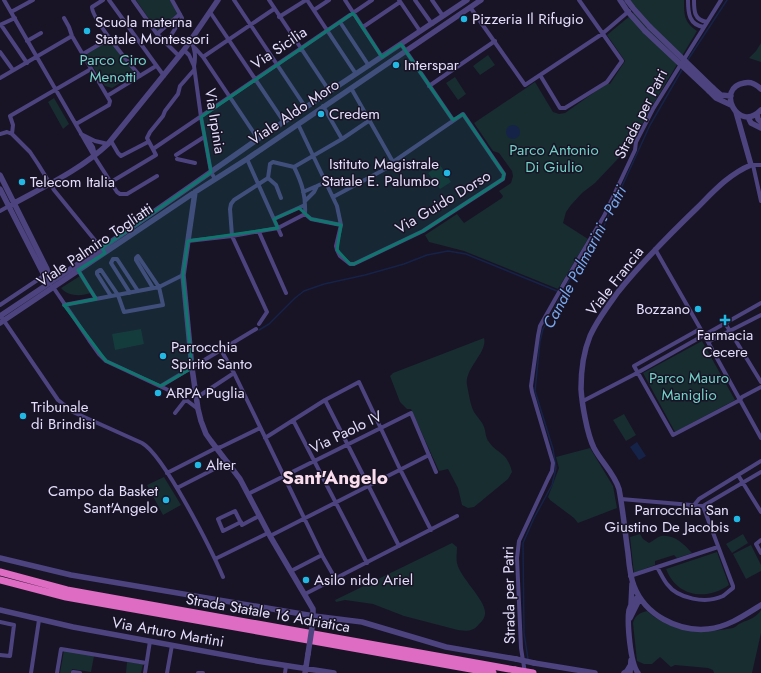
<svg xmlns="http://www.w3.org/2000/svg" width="761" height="673" viewBox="0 0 761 673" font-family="Jost,sans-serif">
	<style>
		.green { fill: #172d30 }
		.water { fill: #152348 }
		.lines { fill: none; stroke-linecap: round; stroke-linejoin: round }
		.stream { stroke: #152348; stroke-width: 1.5 }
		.minor { stroke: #4d447f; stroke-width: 4 }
		.tertiary { stroke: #4d447f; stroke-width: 5.5 }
		.trunk { stroke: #dd6cc2; stroke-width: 7 }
		.tertiary-bridge { stroke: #4d447f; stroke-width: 5.5 }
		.trunk-bridge { stroke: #dd6cc2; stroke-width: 7 }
		.marked { fill: #0f766e; fill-opacity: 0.2; stroke: #0f766e; stroke-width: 3; stroke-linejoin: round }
		.poi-dot { fill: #21b8e3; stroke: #191326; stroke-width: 1.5 }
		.labels { text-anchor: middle; stroke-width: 3; stroke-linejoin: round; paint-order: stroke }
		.poi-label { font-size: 15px; fill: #e4ddfb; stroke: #191326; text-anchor: start }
		.street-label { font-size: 15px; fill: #e4ddfb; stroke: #191326 }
		.park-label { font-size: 15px; fill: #71d2c6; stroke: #191326 }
		.water-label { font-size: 16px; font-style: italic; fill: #78a9ee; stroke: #191326 }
		.district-label { font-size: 19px; font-weight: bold; fill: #fbdeed; stroke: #191326 }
	</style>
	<rect width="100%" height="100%" fill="#191326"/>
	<path class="green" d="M136,0H170L179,14L158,32Z
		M630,0H684C684,15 684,22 697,31L651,108L638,132L630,139V146L595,183L582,193L571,205L566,212L563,223L588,239L558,289L464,251L429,242L425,235L457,214L464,223L502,198L503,196L499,191L511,183L513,176L512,171L499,153L493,151L474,123L535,82L553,112L559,114L565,113L606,84H610L625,61L607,35L637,10Z
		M110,40L136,73L112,88L105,86L85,54Z
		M761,43V62L749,58L756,51Z
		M488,55L495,65L480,75L473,66Z
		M455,77L466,94L458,100L446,83Z
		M54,98L69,124L63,129L48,102Z
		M440,165L451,182L440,189L428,173Z
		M80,276L91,293C82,296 68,297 61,288Z
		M141,329L144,344L115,350L112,334Z
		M484,338C488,352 464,369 467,385C469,394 470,404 474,412C477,417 482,421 484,427C486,432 485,437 489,442C498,455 507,451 512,472L508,479L474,507L468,508L462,505L458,488L448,469L439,471L411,409H407L400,402L390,376L393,373Z
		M702,341L735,400L675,432L643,373Z
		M624,414L636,435L626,441L613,420Z
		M590,448L613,486L617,508L578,523L574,518L550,500L548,497L559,468L556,457Z
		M164,477L181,505L163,515L147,485Z
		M640,534L643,539L649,543C653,541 657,537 661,536C674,534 684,544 692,553L677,558L674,555L655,561V565L634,573L630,537Z
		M743,534L748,543L732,553L726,544Z
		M452,543L457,547C457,552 456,558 457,563C460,578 487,601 485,614C485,617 482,622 479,624C473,633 462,631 454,629L404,616L373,604L345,600L336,602L335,600Z
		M751,545L761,565V571L746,579L733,554Z
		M717,552L729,585C706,601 677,597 666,569Z
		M761,610V633L752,673H714L713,670L708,668L675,665L671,667L660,657L652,664H644L637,661L633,623C635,615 640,613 647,611C672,633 702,634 733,628C736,627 738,624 741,623C750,619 756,618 761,610Z
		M64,650L94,656L91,672L72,669L71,673H60Z
		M127,662L143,664L141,673H126Z"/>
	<path class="water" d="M506 132a7 7 0 1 1 14 0a7 7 0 1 1-14 0Z
		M637,442L646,456L639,460L630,447Z"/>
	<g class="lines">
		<path class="stream" d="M687,61L727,0
			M259,330L269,324L295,298L304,291L324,284L365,275L404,264L427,255L448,251L466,254L557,291
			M528,659L524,633L523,543L534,518L552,485L556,468L553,449L535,391L540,341L543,329L575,270L603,228L650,125L683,68"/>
		<path class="minor" d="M4,0L94,156L117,192L120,194H127L157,176
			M103,0L92,7C92,20 130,64 140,76
			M109,0L164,76
			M133,0L157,34L179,56
			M234,0L306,108
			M269,0L330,92
			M307,0L356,74
			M345,0L382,57
			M399,0L420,31
			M415,0L432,24
			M432,0L443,16
			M688,0C688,13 689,25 704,27
			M694,0C694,11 694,20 707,22
			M470,7L525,85L602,34L629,11
			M314,10L329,0
			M11,12L33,0
			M210,12L284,122
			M279,17L306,0
			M64,18L69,27L72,36L110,101L109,105L76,124
			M340,22L369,66
			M0,25L15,18
			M1,25L27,63
			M363,27L400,2
			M157,34L180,14
			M191,40C195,50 196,56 194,66
			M27,41L41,33
			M166,43L182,18L172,0
			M401,44L453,120
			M195,48L203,57L258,139
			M184,50L189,55L194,66L201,117L211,172L215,179
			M0,52L13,70
			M83,54L110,38
			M203,57L274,9
			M540,75L560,108H565L607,82L622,61L579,0
			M0,78L72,36
			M429,86L495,41
			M351,88L393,162
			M107,96L156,66
			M323,106L342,139
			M298,124L337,206L341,225L336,246L337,250L340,256L350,264H354L423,231L503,179L504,174L463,114L393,162L387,168L333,197
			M0,134L7,132L12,134L30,152L38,164L54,190L102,249
			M12,134L13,125L10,116L91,69
			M81,134L95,141L108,144
			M87,138L93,147L95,155
			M111,141L118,153L121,156L148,142
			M153,149L372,0
			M176,155L204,137
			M177,159L195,163
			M247,159L281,235
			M751,165H761
			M753,165L761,201
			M294,167L342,139L370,120
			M268,178L276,185L281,198
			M111,182L156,155L147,138L150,132L163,116L165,111L178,94L180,86L194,70
			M303,192L326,182
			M305,201L314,192L317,186
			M0,211L9,206
			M274,219L305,205
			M259,232L286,293
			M188,241L232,236L278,228L305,214
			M655,249L708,342L761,438
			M78,270L96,299
			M53,287L89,340L99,354L106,361L181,396L198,409
			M130,293L111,263L113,259H117L138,291
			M111,296L97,274V272L100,270H101L118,295L124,312L163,305L159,287L138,256L136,258V260L153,288
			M0,305L45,275
			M64,305L159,287L183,275
			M0,315L58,400L73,412L142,443C164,455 212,551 223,577
			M725,323L761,382
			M259,324L267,312L232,236L230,209L231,204L234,200L268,178L270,164L273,162L294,167C302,183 306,196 305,214L311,219L341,225
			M700,329L634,366L673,435L740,400L742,397L761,387
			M708,342L761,315
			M221,350L234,373L323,557L335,578
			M161,386L256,329
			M196,398L234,373
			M325,400L399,546
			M583,401L637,373L761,303
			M175,413L186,399
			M293,420L367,563
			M265,438L325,400L359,382L400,469L431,530
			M167,473L216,448L221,447L260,428
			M738,475L761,512
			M177,488L228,462
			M248,494L411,413L436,472
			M621,499L703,506L761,472
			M695,504L699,499L761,461
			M241,522L223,531L218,519L235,511L242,525L259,516
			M270,536L429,455
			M761,540L756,544L761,553
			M215,559L268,533
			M657,567C660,572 663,579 667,584C678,599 706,604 723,596C726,594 730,590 733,588V586L703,506
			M291,571L322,555
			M630,576L718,547
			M305,594L457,516
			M0,622L14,625L10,656L0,655
			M31,673L39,620
			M57,673L61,649L146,663
			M73,673V672L80,673
			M145,673L150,641
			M167,673L172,645
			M198,673H203
			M285,673L286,666
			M525,673L521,648L517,558L519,541L548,479L552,471L553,463L532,392L531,386L538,336L540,326L566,280L604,216L635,150L636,142L653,109L721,0"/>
		<path class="tertiary" d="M620,0L628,12L645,31
			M627,0L633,8L650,27
			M713,88L721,95L731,96
			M761,89C756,84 751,81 744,83C715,88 738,134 761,110
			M709,91L716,98L731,105
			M736,112L751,165C729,174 713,192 697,208C669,235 642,262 618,292C608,306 597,320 590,336C583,353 581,370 581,389C582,404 587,434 594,448C602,463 614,473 619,489C623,510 625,532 628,553C629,564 630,576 634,586C645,615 678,632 708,629C728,627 745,615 761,605
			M757,114L758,119L761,122
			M748,117L751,123L761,128
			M0,175L47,269L50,283
			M0,189L45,277L49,281
			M195,192L183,275L192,368L198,409L201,421L206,434L211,441L240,479L270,536L313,609V619
			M9,206C43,187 79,171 108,144L184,50L218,0
			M0,316L102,248L258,139L467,0
			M0,323L195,192L247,159L481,0
			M0,558L71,575L314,616L362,622L446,647L516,659
			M631,605L632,584
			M0,610L73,627L257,661L334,673
			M630,618L640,598
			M534,663L595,673
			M305,673L308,654
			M624,673L627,671L630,666
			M630,673L631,660
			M638,673C630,663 627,622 629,610C631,604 634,600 638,597"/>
		<path class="trunk" d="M0,572L67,590L515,670
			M0,580L66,597L493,673"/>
		<path class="tertiary-bridge" d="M650,27L713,88
			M645,31L709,91
			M308,654L313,621
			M516,659L534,663"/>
		<path class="trunk-bridge" d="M515,670L533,673"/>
	</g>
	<path class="marked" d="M353,13L382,57L401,44L453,120L463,114L504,174L503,179L423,231L354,264H350L337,250L341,225L311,219L299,208L274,219L278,228L188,241L183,275L192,368L161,386L106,361L64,305L96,299L78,270L105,253L102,248L211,172L201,117Z"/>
	<g class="poi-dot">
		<circle cx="464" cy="19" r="4"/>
		<circle cx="87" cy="31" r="4"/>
		<circle cx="396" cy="65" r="4"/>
		<circle cx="321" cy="114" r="4"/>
		<circle cx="447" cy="173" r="4"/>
		<circle cx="22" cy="182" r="4"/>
		<circle cx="698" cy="309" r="4"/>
		<path d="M723 314h4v4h4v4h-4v4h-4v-4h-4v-4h4z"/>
		<circle cx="163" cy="356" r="4"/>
		<circle cx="158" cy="393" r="4"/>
		<circle cx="23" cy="416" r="4"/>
		<circle cx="198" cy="465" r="4"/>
		<circle cx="166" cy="500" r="4"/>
		<circle cx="737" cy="519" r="4"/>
		<circle cx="306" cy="580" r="4"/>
	</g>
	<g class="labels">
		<g class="poi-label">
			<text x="472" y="24">Pizzeria Il Rifugio</text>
			<text x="95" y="27">Scuola materna<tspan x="95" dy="17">Statale Montessori</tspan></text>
			<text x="404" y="70">Interspar</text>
			<text x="329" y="119">Credem</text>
			<text x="439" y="169" text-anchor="end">Istituto Magistrale<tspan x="439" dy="17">Statale E. Palumbo</tspan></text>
			<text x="30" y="187">Telecom Italia</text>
			<text x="690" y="314" text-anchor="end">Bozzano</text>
			<text x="725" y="340" text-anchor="middle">Farmacia<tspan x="725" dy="17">Cecere</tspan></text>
			<text x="171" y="352">Parrocchia<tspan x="171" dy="17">Spirito Santo</tspan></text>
			<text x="166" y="398">ARPA Puglia</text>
			<text x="31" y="412">Tribunale<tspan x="31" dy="17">di Brindisi</tspan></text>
			<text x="206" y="470">Alter</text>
			<text x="158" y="496" text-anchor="end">Campo da Basket<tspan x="158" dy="17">Sant'Angelo</tspan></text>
			<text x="729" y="515" text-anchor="end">Parrocchia San<tspan x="729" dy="17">Giustino De Jacobis</tspan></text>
			<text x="314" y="585">Asilo nido Ariel</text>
		</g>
		<g class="street-label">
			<text transform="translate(279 48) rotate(-34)" y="5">Via Sicilia</text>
			<text transform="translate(294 112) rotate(-34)" y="5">Viale Aldo Moro</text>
			<text transform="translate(641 114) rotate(-63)" y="5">Strada per Patri</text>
			<text transform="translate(215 121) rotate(81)" y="5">Via Irpinia</text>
			<text transform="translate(443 202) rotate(-31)" y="5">Via Guido Dorso</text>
			<text transform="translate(95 245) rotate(-34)" y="5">Viale Palmiro Togliatti</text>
			<text transform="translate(615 281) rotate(-52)" y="5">Viale Francia</text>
			<text transform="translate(346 432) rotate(-26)" y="5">Via Paolo IV</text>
			<text transform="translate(509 595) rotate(-91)" y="5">Strada per Patri</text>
			<text transform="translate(268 613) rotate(10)" y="5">Strada Statale 16 Adriatica</text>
			<text transform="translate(168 632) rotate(10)" y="5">Via Arturo Martini</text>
		</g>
		<g class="park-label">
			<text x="113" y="65">Parco Ciro<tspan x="113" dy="17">Menotti</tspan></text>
			<text x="554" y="155">Parco Antonio<tspan x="554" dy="17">Di Giulio</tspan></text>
			<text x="689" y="383">Parco Mauro<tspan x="689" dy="17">Maniglio</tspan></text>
		</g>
		<g class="water-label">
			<text transform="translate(584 257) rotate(-62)" y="6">Canale Palmarini - Patri</text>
		</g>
		<g class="district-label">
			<text x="335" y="484">Sant'Angelo</text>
		</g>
	</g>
</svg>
